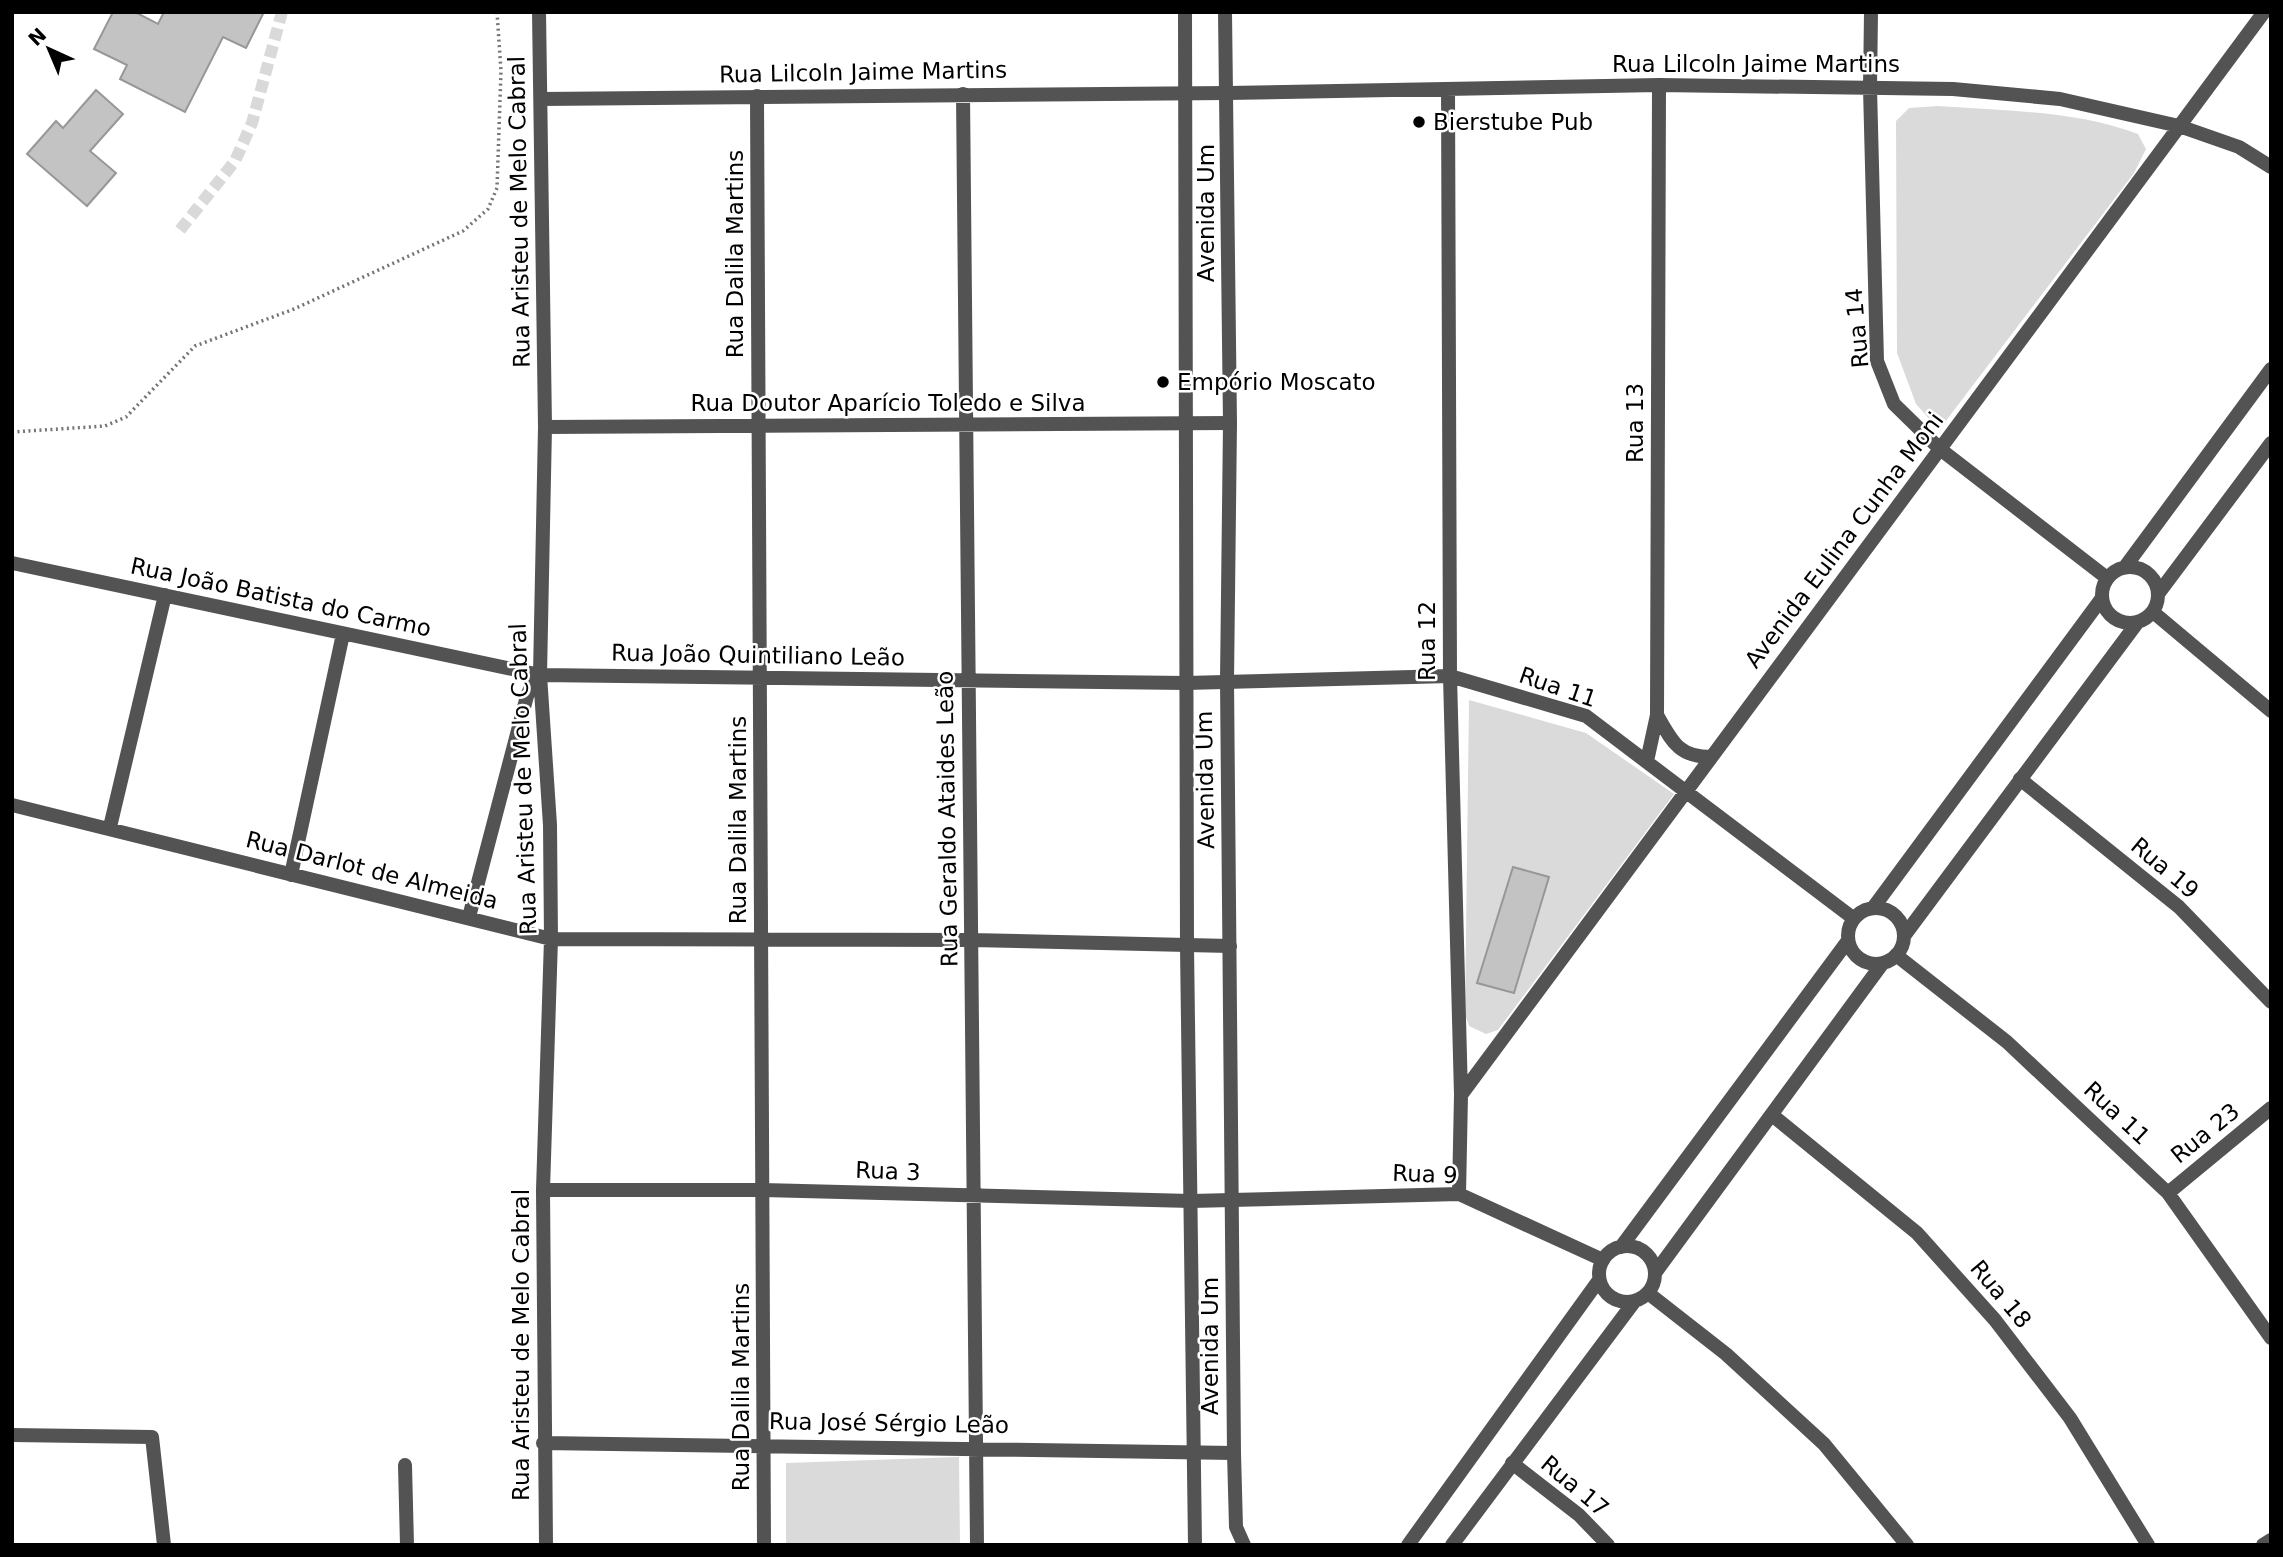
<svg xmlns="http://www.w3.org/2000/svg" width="2283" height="1557" viewBox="0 0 2283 1557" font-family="'DejaVu Sans',sans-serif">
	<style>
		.green { fill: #dadada }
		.building { fill: #c3c3c3; stroke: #979797; stroke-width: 2 }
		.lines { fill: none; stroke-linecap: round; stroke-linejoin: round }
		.pedestrian-tunnel { stroke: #d9d9d9; stroke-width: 12; stroke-dasharray: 12 6; stroke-linecap: butt }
		.path { stroke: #757575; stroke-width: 3.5; stroke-dasharray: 2 3.5; stroke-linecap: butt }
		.minor { stroke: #535353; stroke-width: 14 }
		.tertiary { stroke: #535353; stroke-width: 14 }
		.poi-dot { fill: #000; stroke: #fff; stroke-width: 2.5 }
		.labels { text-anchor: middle; stroke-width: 5; stroke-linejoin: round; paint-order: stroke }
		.street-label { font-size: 23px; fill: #000; stroke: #fff }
		.poi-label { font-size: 23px; fill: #000; stroke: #fff; text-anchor: start }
	</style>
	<rect width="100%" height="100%" fill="#fff"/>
	<path class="green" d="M1938,106C2004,111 2075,110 2138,134L2146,149L2134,173L1939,430L1916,404L1897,353L1896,121L1909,108Z
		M1469,700L1586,733L1674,794L1498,1030L1486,1034L1469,1026L1465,1014Z
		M959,1457L960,1545H786V1463Z"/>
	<path class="building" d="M113,12H135L158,24L164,12H264L246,48L223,37L185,112L120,79L127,65L94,49Z
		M96,90L123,114L90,151L116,173L87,206L27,154L56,121L63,128Z
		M1513,867L1549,877L1514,993L1477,983Z"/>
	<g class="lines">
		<path class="pedestrian-tunnel" d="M180,230L235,161L252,123L282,12"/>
		<path class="path" d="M12,432L105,426L126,417L195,346L294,309L463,231L488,209L497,188L501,71L497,12"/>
		<path class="minor" d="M539,12L545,427L540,675L550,825L551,939L543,1190L546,1545
			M1871,12L1870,88L1877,361L1894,404L1940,449L2107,578
			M1448,89L1450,676L1461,1095L1459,1194
			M963,94L977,1545
			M757,96L764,1545
			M541,99L1228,93L1659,85L1953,89L2060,99L2179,126L2239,147L2271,167
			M545,427L1230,423
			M12,563L540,675L1186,683L1450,676L1586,716L1853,918
			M2153,612L2271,711
			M1657,715C1672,741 1678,757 1711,757
			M1647,761L1657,715L1659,85
			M2020,779L2179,907L2271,1002
			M12,805L551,939L971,940L1230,946
			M110,827L165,595
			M291,875L343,634
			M469,917L527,696L537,674
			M1896,955L2007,1042L2168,1193L2271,1338
			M1461,1095L2264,12
			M1772,1115L1917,1233L1995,1320L2070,1418L2148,1545
			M543,1190H763L1191,1201L1459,1194L1603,1260
			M2168,1193L2271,1108
			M1648,1293L1726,1354L1824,1444L1907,1545
			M12,1435L152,1437L164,1545
			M543,1443L1234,1453
			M1512,1463L1579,1515L1608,1545
			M405,1465L407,1545
			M2263,1545L2271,1540"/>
		<path class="tertiary" d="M1185,12L1187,947L1195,1545
			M1225,12L1230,423L1227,681L1234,1453L1236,1527L1244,1545
			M2102 595a28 28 0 1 1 56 0a28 28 0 1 1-56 0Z
			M2125,567L2271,369
			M2158,594L2271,443
			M1848 936a28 28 0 1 1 56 0a28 28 0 1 1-56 0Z
			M1873,908L2102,598
			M1904,936L2137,623
			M1599 1274a28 28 0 1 1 56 0a28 28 0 1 1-56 0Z
			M1621,1247L1847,942
			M1655,1273L1882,964
			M1408,1545L1599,1280
			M1452,1545L1634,1302"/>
	</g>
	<g class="poi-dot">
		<circle cx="1419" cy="122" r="7"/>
		<circle cx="1163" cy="382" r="7"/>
	</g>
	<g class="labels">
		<g class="street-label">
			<text x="1756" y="72">Rua Lilcoln Jaime Martins</text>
			<text transform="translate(863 72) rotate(-1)" y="8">Rua Lilcoln Jaime Martins</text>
			<text transform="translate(519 212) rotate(-91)" y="8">Rua Aristeu de Melo Cabral</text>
			<text transform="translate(1206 213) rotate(-90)" y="8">Avenida Um</text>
			<text transform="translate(735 254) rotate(-90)" y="8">Rua Dalila Martins</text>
			<text transform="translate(1857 328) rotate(-95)" y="8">Rua 14</text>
			<text x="888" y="411">Rua Doutor Aparício Toledo e Silva</text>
			<text transform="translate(1635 423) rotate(-90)" y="8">Rua 13</text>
			<text transform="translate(1844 540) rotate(-53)" y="8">Avenida Eulina Cunha Moni</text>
			<text transform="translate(281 597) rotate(12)" y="8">Rua João Batista do Carmo</text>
			<text transform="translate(1427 641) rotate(-90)" y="8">Rua 12</text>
			<text transform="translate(758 655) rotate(1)" y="8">Rua João Quintiliano Leão</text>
			<text transform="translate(1558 687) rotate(19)" y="8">Rua 11</text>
			<text transform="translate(523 779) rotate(-92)" y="8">Rua Aristeu de Melo Cabral</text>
			<text transform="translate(1205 780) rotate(-91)" y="8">Avenida Um</text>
			<text transform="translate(947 819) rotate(-91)" y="8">Rua Geraldo Ataides Leão</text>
			<text transform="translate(738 820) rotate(-90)" y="8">Rua Dalila Martins</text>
			<text transform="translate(2165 868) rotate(40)" y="8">Rua 19</text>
			<text transform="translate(372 870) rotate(14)" y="8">Rua Darlot de Almeida</text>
			<text transform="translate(2117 1113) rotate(43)" y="8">Rua 11</text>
			<text transform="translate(2205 1133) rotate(-39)" y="8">Rua 23</text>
			<text transform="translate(888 1171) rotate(2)" y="8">Rua 3</text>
			<text transform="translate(1425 1174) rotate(2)" y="8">Rua 9</text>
			<text transform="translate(2001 1294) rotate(50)" y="8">Rua 18</text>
			<text transform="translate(521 1345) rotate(-90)" y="8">Rua Aristeu de Melo Cabral</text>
			<text transform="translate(1210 1346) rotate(-90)" y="8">Avenida Um</text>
			<text transform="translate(741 1387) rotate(-90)" y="8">Rua Dalila Martins</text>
			<text transform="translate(889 1423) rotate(1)" y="8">Rua José Sérgio Leão</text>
			<text transform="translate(1575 1486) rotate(40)" y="8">Rua 17</text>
		</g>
		<g class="poi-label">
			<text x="1433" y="130">Bierstube Pub</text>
			<text x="1177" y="390">Empório Moscato</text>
		</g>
	</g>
	<rect width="2283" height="1557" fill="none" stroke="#000000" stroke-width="28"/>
	<g transform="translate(49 49) rotate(316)" stroke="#ffffff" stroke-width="5" paint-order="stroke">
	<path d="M0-5L12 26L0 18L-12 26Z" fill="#000000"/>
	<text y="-10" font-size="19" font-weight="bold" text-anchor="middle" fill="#000000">N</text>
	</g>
</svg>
